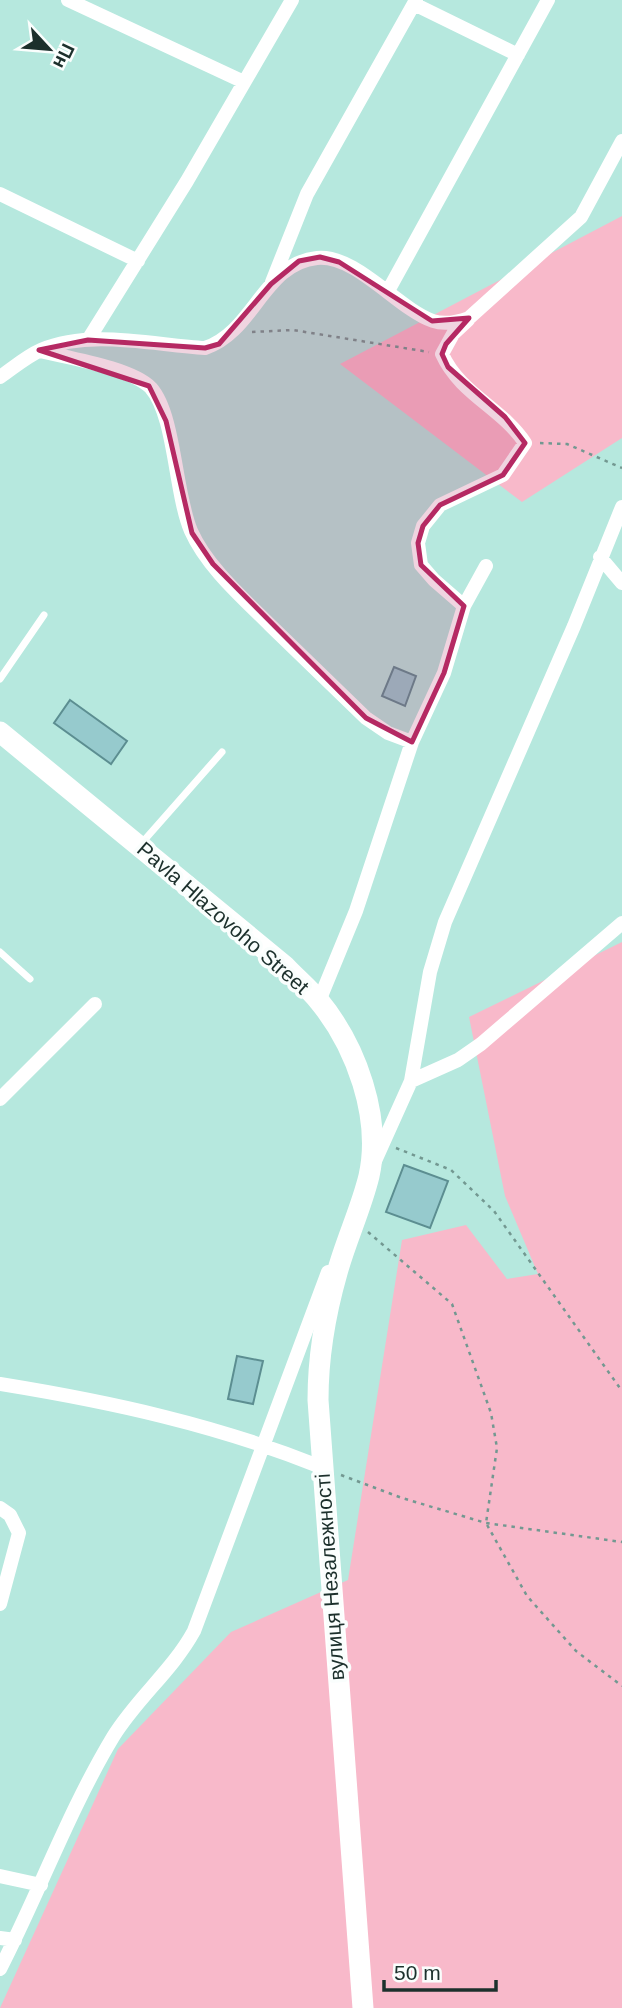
<svg xmlns="http://www.w3.org/2000/svg" width="622" height="2008" viewBox="0 0 622 2008" font-family="Helvetica,sans-serif">
	<style>
		.green { fill: #f8b9ca }
		.building { fill: #96cacd; stroke: #5c8e91; stroke-width: 2 }
		.lines { fill: none; stroke-linecap: round; stroke-linejoin: round }
		.path { stroke: #739891; stroke-width: 2.5; stroke-dasharray: 3.5 5; stroke-linecap: butt }
		.lane { stroke: #fff; stroke-width: 7 }
		.street { stroke: #fff; stroke-width: 14 }
		.secondary { stroke: #fff; stroke-width: 21 }
		.marked { fill: #b52963; fill-opacity: 0.2; stroke: #b52963; stroke-width: 5; stroke-linejoin: round }
		.labels { text-anchor: middle; stroke-width: 7; stroke-linejoin: round; paint-order: stroke }
		.street-label { font-size: 21px; fill: #1c302c; stroke: #fafefd }
	</style>
	<rect width="100%" height="100%" fill="#b6e8de"/>
	<path class="green" d="M622,216V438L522,502L340,364Z
		M622,942V2008H0L118,1749L231,1632L348,1580L402,1240L466,1225L507,1279L538,1274L505,1196L469,1017Z"/>
	<path class="building" d="M394,667L416,676L405,706L382,696Z
		M70,700L127,741L111,764L54,723Z
		M404,1165L448,1181L430,1228L386,1212Z
		M237,1356L263,1361L253,1404L228,1399Z"/>
	<g class="lines">
		<path class="path" d="M252,332L293,330L429,352
			M540,443L567,444L622,468
			M396,1148L451,1170L494,1211L622,1391
			M368,1232L452,1304L491,1413L497,1448L486,1523L527,1596L576,1651L622,1686
			M341,1475L402,1498L486,1523L622,1542"/>
		<path class="lane" d="M0,679L44,615
			M140,845L222,752
			M0,952L30,979"/>
		<path class="street" d="M68,0L244,82
			M414,4L518,55
			M0,194L138,261
			M272,282L307,194L416,0
			M388,291L548,0
			M88,340L187,181L292,0
			M40,351C68,358 132,368 151,388C175,415 175,494 191,531C207,567 243,598 270,625C302,656 334,687 366,718L388,733L412,742
			M0,377C13,368 27,356 41,350C90,329 153,345 205,348C254,332 264,263 317,258C356,254 398,309 433,321C445,325 458,322 469,318L581,217L622,141
			M600,557L622,583
			M464,606L434,580L421,565L418,543L423,526L440,505L503,475L525,443C502,408 460,394 442,354L453,334L468,320
			M319,1001L356,911L412,742L444,673L464,606L486,566
			M411,1081L458,1060L481,1044L622,923
			M0,1099L95,1004
			M375,1161L411,1081L430,972L445,922L574,626L622,507
			M0,1384C111,1402 217,1425 321,1467
			M0,1508L10,1515L19,1533L0,1604
			M0,1876L41,1885
			M0,1938L15,1940
			M0,1969C39,1893 69,1810 113,1737C137,1698 172,1671 194,1631L328,1272"/>
		<path class="secondary" d="M0,732L285,966C296,978 309,988 319,1001C356,1046 382,1117 369,1176C361,1209 346,1240 337,1273C325,1315 318,1357 318,1400L363,2008"/>
	</g>
	<path class="marked" d="M320,257L339,262L432,321L469,318L446,344L442,354L448,367L505,417L525,443L503,475L440,505L423,526L418,543L421,565L464,606L444,673L412,742L366,718L213,564L192,533L166,421L149,386L39,350L88,340L205,348L219,344L271,284L299,261Z"/>
	<g class="labels">
		<g class="street-label">
			<text transform="translate(223 918) rotate(41)" y="7">Pavla Hlazovoho Street</text>
			<text transform="translate(330 1577) rotate(-94)" y="7">вулиця Незалежності</text>
		</g>
	</g>
	<g transform="translate(49 49) rotate(116)" stroke="#fafefd" stroke-width="5" paint-order="stroke">
	<path d="M0-5L12 26L0 18L-12 26Z" fill="#1c302c"/>
	<text y="-10" font-size="19" font-weight="bold" text-anchor="middle" fill="#1c302c">Пн</text>
	</g>
	<path d="M384 1980v10h112v-10" fill="none" stroke="#1c302c" stroke-width="3.5"/>
	<text x="394" y="1980" font-size="21" fill="#1c302c" stroke="#fafefd" stroke-width="5" paint-order="stroke">50 m</text>
</svg>
